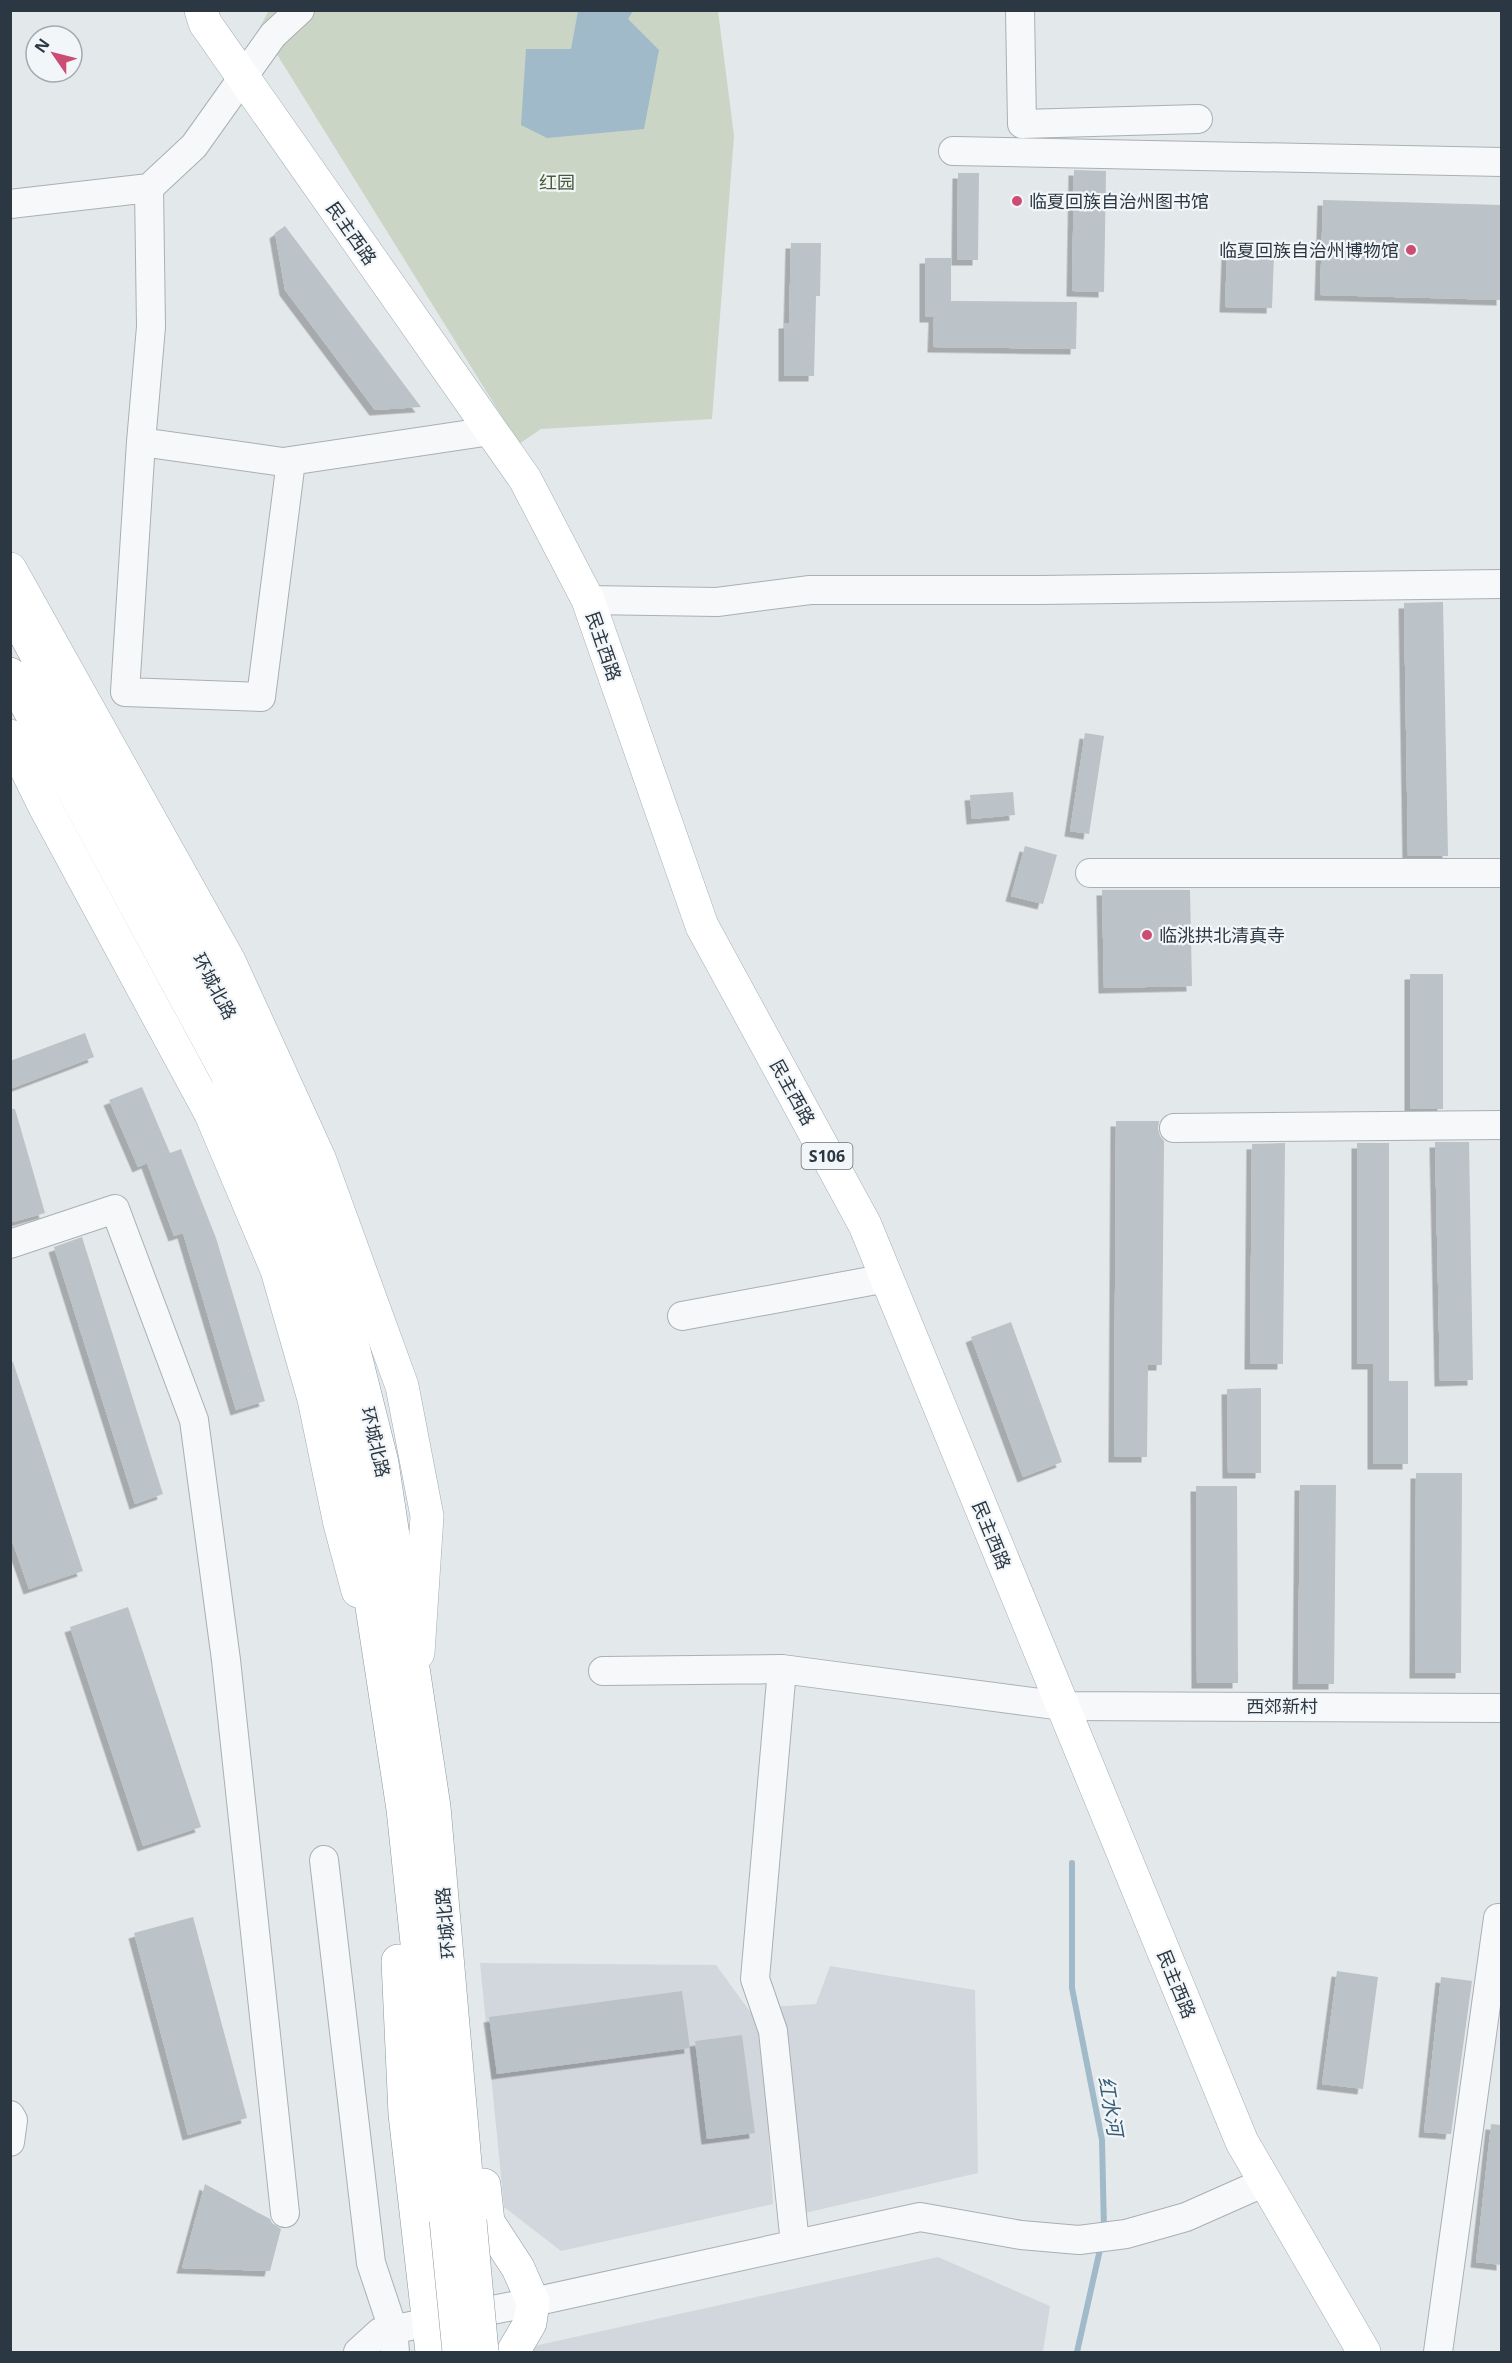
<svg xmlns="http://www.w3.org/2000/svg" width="1512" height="2363" viewBox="0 0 1512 2363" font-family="'Open Sans','Noto Sans SC',sans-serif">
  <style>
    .built { fill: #d2d7dd }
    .green { fill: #cbd5c5 }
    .water { fill: #a0baca }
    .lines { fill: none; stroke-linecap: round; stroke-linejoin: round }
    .stream { stroke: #a0baca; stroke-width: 6 }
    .building { fill: #bbc2c8; filter: url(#shadow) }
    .minor-casing { stroke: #a8b0b5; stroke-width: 30 }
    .major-casing { stroke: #a3aeb7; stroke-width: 34 }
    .highway-casing { stroke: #8b97a1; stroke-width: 34 }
    .minor { stroke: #f6f8f9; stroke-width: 28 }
    .major { stroke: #fff; stroke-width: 33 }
    .highway { stroke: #fff; stroke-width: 33 }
    .highway-bridge-casing { stroke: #8b97a1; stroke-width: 34; stroke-linecap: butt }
    .highway-bridge { stroke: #fff; stroke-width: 33 }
    .poi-dot { fill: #cc4d73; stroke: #f3f6f8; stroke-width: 2 }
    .labels { text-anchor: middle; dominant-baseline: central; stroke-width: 4.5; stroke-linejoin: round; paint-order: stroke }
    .shield { fill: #f3f6f8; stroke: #677179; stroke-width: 1.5 }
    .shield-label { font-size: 16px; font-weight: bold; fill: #2b3843 }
    .park-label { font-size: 18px; fill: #465f39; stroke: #f3f6f8 }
    .poi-label { font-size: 18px; fill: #2b3843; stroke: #f3f6f8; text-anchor: start }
    .street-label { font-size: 18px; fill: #2b3843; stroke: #f3f6f8 }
    .water-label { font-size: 20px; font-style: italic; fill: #365c76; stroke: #f3f6f8 }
  </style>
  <defs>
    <filter id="shadow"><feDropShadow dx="-5.5" dy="5.5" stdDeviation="0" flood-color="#0004"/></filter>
  </defs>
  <rect width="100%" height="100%" fill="#e3e8eb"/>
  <path class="built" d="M480,1963L716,1965L762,2028L773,2204L561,2251L504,2207Z
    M830,1966L975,1990L978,2173L796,2215L771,2007L816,2004Z
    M938,2257L1050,2306L1043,2352H507Z"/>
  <path class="green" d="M269,10L718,11L734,136L712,419L541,429L519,444L260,27Z"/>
  <path class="water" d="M578,11H633L628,19L659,50L644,129L547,138L521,125L526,49H571Z"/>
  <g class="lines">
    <path class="stream" d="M1072,1863V1988L1102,2140L1104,2229
      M1077,2352L1101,2245"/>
  </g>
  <path class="building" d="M1074,170L1106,171L1104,292L1072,291Z
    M958,173H979L978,260H957Z
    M1323,200L1502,205V300L1320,295Z
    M285,226L421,407L375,410L285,290L275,233Z
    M791,243H821L820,296H816L814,376H784V323H789Z
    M1227,254L1274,255L1272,308L1225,307Z
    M925,258H951V301L1077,302L1076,349L933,347L934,317H925Z
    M1443,602L1448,856H1408L1404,603Z
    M1085,733L1104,736L1089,834L1070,831Z
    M1013,792L1015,815L972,819L970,795Z
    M1025,846L1057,855L1043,904L1011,896Z
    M1102,890H1190L1192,986L1104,988Z
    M1410,974H1443V1109H1410Z
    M85,1033L94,1057L10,1089V1061Z
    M142,1087L170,1153L181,1149L216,1238L265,1401L236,1410L183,1233L174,1236L147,1163L138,1167L109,1100Z
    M10,1109H15L45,1213L13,1222L10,1214Z
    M1116,1121H1159L1158,1129L1160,1136L1164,1141L1162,1365H1148L1147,1457H1114Z
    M1435,1142H1469L1473,1380L1440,1381Z
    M1285,1143L1283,1364H1250L1252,1144Z
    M1357,1143H1389V1381H1408V1464H1373V1364H1357Z
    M82,1237L163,1494L135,1504L54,1247Z
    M1011,1322L1062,1462L1023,1477L971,1337Z
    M10,1362H13L83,1571L29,1589L10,1535Z
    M1261,1388V1473H1228L1227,1389Z
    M1416,1473H1462L1461,1673H1415Z
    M1300,1485H1336L1334,1684H1298Z
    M1196,1486H1237L1238,1683H1197Z
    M128,1607L201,1827L143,1846L70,1627Z
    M193,1917L247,2118L188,2135L134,1933Z
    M1337,1971L1378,1977L1363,2089L1322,2084Z
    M1441,1977L1472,1981L1451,2134L1424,2132Z
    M682,1991L690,2048L497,2074L489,2017Z
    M742,2035L755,2133L707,2139L695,2041Z
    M1491,2124L1502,2125V2265L1476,2262Z
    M205,2184L270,2219L272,2223L281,2229L270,2271L182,2268Z"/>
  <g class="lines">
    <g class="minor-casing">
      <path id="minor" d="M1020,10L1022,124L1198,119
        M953,151L1502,162
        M149,188L151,327L141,442L125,692L261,697L291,461
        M10,204L149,188L194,146L273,35L300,10
        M141,442L283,462L491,431
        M588,600L717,602L810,590H1040L1502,584
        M1090,873H1502
        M1174,1128L1502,1125
        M10,1244L115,1209L194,1420L226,1660L285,2213
        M682,1316L887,1278
        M782,1669L755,1979L773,2031L795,2244
        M603,1671L782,1669L1063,1706L1502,1708
        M324,1860L371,2263L393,2329L395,2352
        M10,2115L13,2120L10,2142
        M358,2352L380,2332L533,2302L920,2217L1021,2235L1079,2240L1126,2234L1186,2217L1265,2182
        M1438,2352L1498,1918H1502"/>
    </g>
    <g class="major-casing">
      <path id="major" d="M201,10L205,23L525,479L588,600L702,926L865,1225L1242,2142L1364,2352
        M10,569L229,961L319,1158L402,1386L427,1516L418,1653
        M10,736L45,807L211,1114L277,1270L314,1399L340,1524L358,1591"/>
    </g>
    <g class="highway-casing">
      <path id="highway" d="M10,606L258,1065L335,1275L382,1463L434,1807L470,2221
        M10,674L227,1074L307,1293L351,1470L403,1809L446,2220
        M398,1961L405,2114L432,2352
        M484,2185L488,2222L518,2268L533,2302L530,2323L513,2352"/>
    </g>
    <use href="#minor" class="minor"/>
    <use href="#major" class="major"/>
    <use href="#highway" class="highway"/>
    <g class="highway-bridge-casing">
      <path id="highway-bridge" d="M446,2220L459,2352
        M470,2221L482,2352"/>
    </g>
    <use href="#highway-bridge" class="highway-bridge"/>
  </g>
  <g class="poi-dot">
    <circle cx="1017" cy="201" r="6"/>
    <circle cx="1411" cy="250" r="6"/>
    <circle cx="1147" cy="935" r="6"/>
  </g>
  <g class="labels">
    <rect class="shield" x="801.5" y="1143" width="51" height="26" rx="4.5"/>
    <g class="shield-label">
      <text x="827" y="1156">S106</text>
    </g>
    <g class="park-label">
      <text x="557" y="182">红园</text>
    </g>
    <g class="poi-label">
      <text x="1029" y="201">临夏回族自治州图书馆</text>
      <text x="1399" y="250" text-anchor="end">临夏回族自治州博物馆</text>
      <text x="1159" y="935">临洮拱北清真寺</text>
    </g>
    <g class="street-label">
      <text transform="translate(352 233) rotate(55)">民主西路</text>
      <text transform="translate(604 646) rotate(71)">民主西路</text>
      <text transform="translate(215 986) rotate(62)">环城北路</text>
      <text transform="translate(793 1092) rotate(61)">民主西路</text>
      <text transform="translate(376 1442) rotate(77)">环城北路</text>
      <text transform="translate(992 1535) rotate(68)">民主西路</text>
      <text x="1282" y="1706">西郊新村</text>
      <text transform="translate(445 1923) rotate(-95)">环城北路</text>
      <text transform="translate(1177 1984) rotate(68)">民主西路</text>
    </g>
    <g class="water-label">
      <text transform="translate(1111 2106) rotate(80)">红水河</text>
    </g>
  </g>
  <rect width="1512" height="2363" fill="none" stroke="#2b3843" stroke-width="24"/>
  <g transform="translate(54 54) rotate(305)"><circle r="28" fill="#f3f6f8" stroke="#a3aab0" stroke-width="1.5"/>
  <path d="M0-4.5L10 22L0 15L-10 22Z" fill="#cc4d73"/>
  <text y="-9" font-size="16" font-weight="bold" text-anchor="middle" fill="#2b3843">N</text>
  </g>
</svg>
